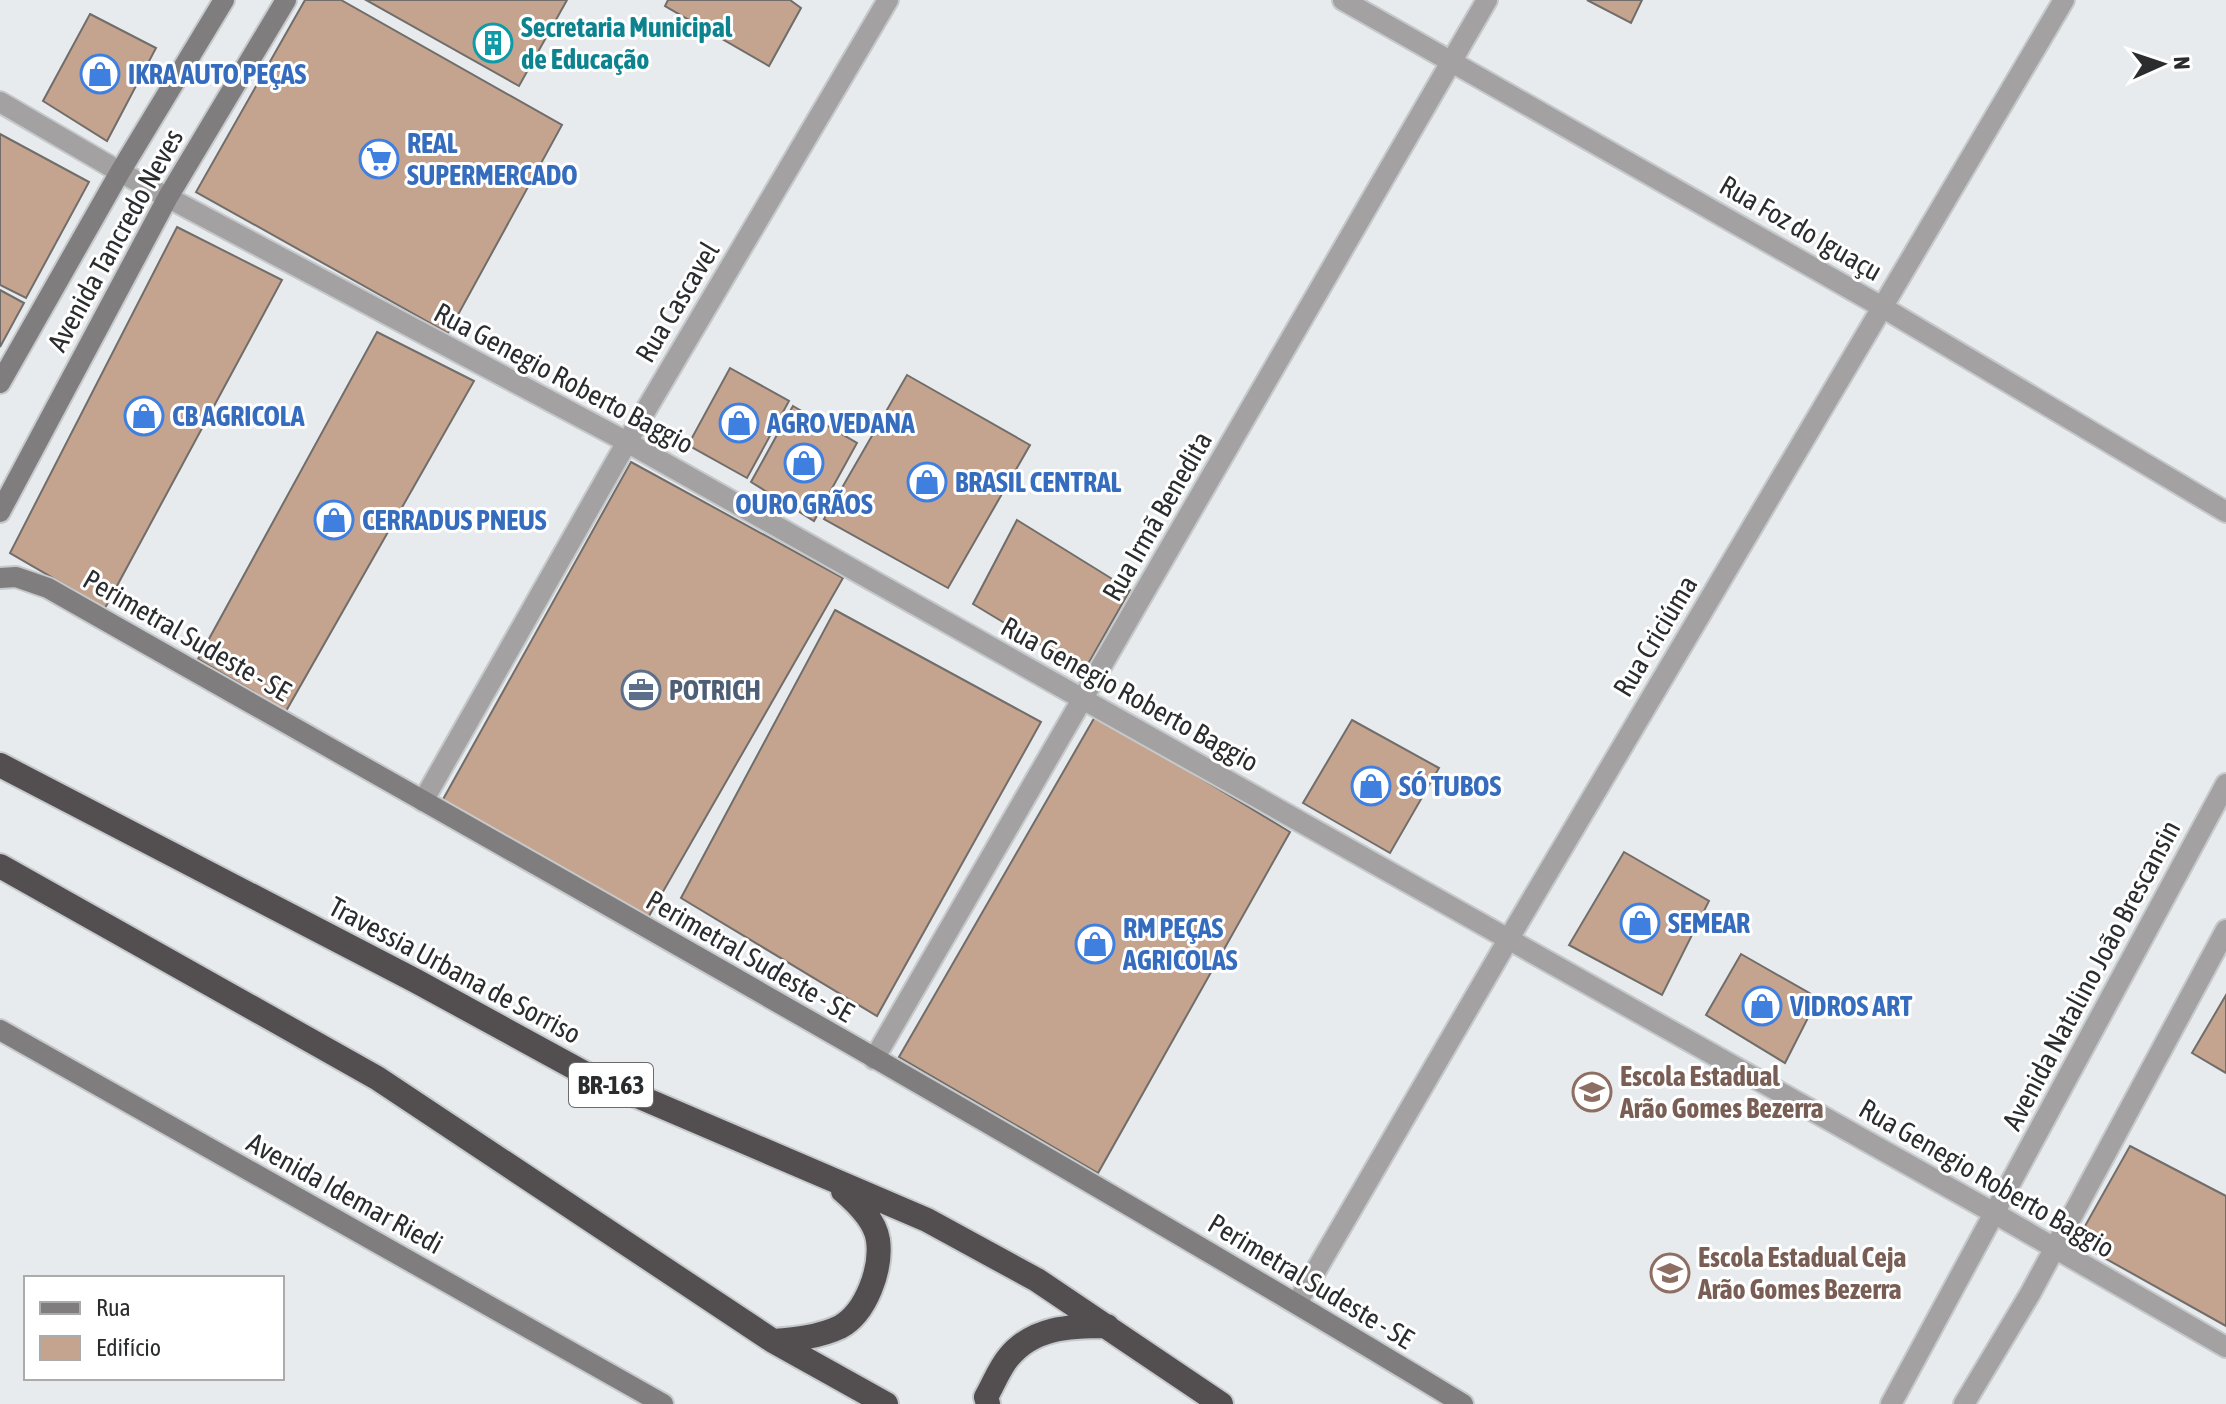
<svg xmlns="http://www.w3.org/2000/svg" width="2226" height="1404" viewBox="0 0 2226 1404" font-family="'Asap Condensed',sans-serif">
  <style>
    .building { fill: #c5a48f; stroke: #706d6a; stroke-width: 2 }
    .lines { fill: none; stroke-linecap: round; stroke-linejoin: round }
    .street-casing { stroke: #c6c9cb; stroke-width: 24 }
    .secondary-casing { stroke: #c6c9cb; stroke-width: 24 }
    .highway-casing { stroke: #c6c9cb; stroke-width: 28 }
    .street { stroke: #a3a1a1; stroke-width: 20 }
    .secondary { stroke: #807d7e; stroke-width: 20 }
    .highway { stroke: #534f50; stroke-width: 24 }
    .labels { text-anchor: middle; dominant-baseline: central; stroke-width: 6; stroke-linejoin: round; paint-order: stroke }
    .shield { fill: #fff; stroke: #6b6b6c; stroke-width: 2 }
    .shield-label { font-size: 26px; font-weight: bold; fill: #2b2c2d }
    .culture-label { font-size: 28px; font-weight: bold; fill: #0d838f; stroke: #fff; text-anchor: start }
    .shop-label { font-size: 28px; font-weight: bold; fill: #366cbe; stroke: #fff; text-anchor: start }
    .street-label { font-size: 28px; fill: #2b2c2d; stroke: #fff }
    .service-label { font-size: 28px; font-weight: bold; fill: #4e5e75; stroke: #fff; text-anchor: start }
    .education-label { font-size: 28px; font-weight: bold; fill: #785e54; stroke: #fff; text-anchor: start }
  </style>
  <rect width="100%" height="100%" fill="#e8ebee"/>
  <path class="building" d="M305,0H341L562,125L448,333L196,192Z
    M366,0H567L519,86Z
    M668,0H790L801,8L769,66L665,6Z
    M1587,0H1642L1631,23Z
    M90,14L156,48L107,141L43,101Z
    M0,134L89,182L26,298L0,285Z
    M177,227L282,280L105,608L10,553Z
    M0,290L24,303L0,347Z
    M377,332L474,381L286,711L198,659Z
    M730,368L789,401L747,478L688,445Z
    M907,375L1030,445L948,588L824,519Z
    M793,406L857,443L814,521L751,482Z
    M631,462L843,578L645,923L441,803Z
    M1017,520L1130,590L1084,671L973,604Z
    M835,610L1041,722L877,1016L681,898Z
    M1096,715L1290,832L1098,1173L899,1057Z
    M1352,720L1439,768L1390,853L1303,803Z
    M1624,852L1709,901L1662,995L1569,945Z
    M1741,954L1818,998L1785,1063L1706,1015Z
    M2226,995V1073L2192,1053Z
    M2130,1146L2226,1196V1326L2076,1242Z"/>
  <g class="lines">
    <g class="street-casing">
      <path id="street" d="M1343,0L1882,307L2226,512
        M0,102L120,172L627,442L1994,1213L2226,1347
        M423,801L627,442L888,0
        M874,1059L1487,0
        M1297,1303L1508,940L2064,0
        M1891,1404L2226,784
        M1964,1404L2030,1294L2226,930"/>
    </g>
    <g class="secondary-casing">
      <path id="secondary" d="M0,383L120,172L224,0
        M0,512L168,197L286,0
        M0,578L16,577L48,588C521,857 997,1122 1463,1404
        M0,1030L663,1404"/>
    </g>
    <g class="highway-casing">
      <path id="highway" d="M0,765L416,981L586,1074L927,1220L1037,1280L1221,1404
        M0,866L377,1078L773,1341L886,1404
        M773,1341C796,1339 819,1337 840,1327C866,1313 882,1269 878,1240C875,1220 857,1203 843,1191
        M988,1404L986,1397C993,1385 999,1369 1008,1358C1033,1327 1070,1326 1107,1326"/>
    </g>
    <use href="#street" class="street"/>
    <use href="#secondary" class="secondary"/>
    <use href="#highway" class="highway"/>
  </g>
  <defs>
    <g id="building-ring" transform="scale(2)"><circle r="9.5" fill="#fff" stroke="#0f9aa8" stroke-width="1.5"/><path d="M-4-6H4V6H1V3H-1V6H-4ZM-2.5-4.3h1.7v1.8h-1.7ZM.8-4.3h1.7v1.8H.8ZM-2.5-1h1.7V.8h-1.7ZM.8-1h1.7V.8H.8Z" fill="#0f9aa8"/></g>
    <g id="shop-ring" transform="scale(2)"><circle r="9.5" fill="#fff" stroke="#3f7fe0" stroke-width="1.5"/><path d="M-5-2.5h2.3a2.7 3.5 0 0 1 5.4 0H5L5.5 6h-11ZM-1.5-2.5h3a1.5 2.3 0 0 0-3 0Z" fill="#3f7fe0"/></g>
    <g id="supermarket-ring" transform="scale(2)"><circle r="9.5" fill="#fff" stroke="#3f7fe0" stroke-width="1.5"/><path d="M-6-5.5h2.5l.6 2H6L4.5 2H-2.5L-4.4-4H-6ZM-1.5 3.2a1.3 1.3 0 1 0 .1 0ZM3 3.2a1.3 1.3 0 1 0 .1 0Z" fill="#3f7fe0"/></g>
    <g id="office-ring" transform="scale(2)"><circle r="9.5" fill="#fff" stroke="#5c6f8a" stroke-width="1.5"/><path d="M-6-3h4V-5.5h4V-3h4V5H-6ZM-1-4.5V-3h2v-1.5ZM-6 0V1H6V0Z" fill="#5c6f8a"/></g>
    <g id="school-ring" transform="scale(2)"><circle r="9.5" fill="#fff" stroke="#8d6e63" stroke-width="1.5"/><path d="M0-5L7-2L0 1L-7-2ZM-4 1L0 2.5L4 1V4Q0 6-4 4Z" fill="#8d6e63"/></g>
  </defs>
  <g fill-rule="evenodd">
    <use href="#building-ring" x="493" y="43"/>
    <use href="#shop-ring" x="100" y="74"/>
    <use href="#supermarket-ring" x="379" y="159"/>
    <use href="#shop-ring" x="144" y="416"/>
    <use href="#shop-ring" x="739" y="423"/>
    <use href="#shop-ring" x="804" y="463"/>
    <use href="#shop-ring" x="927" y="482"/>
    <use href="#shop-ring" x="334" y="520"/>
    <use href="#office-ring" x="641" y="690"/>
    <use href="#shop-ring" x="1371" y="786"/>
    <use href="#shop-ring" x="1640" y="923"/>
    <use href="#shop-ring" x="1095" y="944"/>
    <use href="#shop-ring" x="1762" y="1006"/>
    <use href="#school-ring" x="1592" y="1092"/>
    <use href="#school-ring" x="1670" y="1273"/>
  </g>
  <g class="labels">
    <rect class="shield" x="569" y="1063" width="84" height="44" rx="6"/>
    <g class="shield-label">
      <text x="611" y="1085">BR-163</text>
    </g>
    <g class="culture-label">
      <text x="521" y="27">Secretaria Municipal<tspan x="521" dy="32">de Educação</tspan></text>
    </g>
    <g class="shop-label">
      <text x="128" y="74">IKRA AUTO PEÇAS</text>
      <text x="407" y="143">REAL<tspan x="407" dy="32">SUPERMERCADO</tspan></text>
      <text x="172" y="416">CB AGRICOLA</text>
      <text x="767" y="423">AGRO VEDANA</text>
      <text x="955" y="482">BRASIL CENTRAL</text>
      <text x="804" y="504" text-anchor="middle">OURO GRÃOS</text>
      <text x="362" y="520">CERRADUS PNEUS</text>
      <text x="1399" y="786">SÓ TUBOS</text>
      <text x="1668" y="923">SEMEAR</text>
      <text x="1123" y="928">RM PEÇAS<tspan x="1123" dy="32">AGRICOLAS</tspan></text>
      <text x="1790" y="1006">VIDROS ART</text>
    </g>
    <g class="street-label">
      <text transform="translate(1801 228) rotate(30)">Rua Foz do Iguaçu</text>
      <text transform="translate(115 240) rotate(-61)">Avenida Tancredo Neves</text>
      <text transform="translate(677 302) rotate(-59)">Rua Cascavel</text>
      <text transform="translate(564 378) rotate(28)">Rua Genegio Roberto Baggio</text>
      <text transform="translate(1157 516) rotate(-60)">Rua Irmã Benedita</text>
      <text transform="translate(187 635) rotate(30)">Perimetral Sudeste - SE</text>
      <text transform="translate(1655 636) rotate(-59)">Rua Criciúma</text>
      <text transform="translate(1130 694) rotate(29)">Rua Genegio Roberto Baggio</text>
      <text transform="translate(750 956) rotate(30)">Perimetral Sudeste - SE</text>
      <text transform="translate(455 970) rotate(28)">Travessia Urbana de Sorriso</text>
      <text transform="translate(2091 975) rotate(-62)">Avenida Natalino João Brescansin</text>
      <text transform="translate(1987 1178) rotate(30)">Rua Genegio Roberto Baggio</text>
      <text transform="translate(345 1193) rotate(29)">Avenida Idemar Riedi</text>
      <text transform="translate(1311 1281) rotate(31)">Perimetral Sudeste - SE</text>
    </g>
    <g class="service-label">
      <text x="669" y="690">POTRICH</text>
    </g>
    <g class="education-label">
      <text x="1620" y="1076">Escola Estadual<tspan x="1620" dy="32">Arão Gomes Bezerra</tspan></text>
      <text x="1698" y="1257">Escola Estadual Ceja<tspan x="1698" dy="32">Arão Gomes Bezerra</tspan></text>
    </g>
  </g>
  <rect x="24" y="1276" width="260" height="104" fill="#ffffff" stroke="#aaabab" stroke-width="2"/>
  <rect x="40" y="1302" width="40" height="12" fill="#807d7e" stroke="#aaabab" stroke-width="2"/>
  <text x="96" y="1316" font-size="24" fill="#2b2c2d">Rua</text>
  <rect x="40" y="1336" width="40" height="24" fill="#c5a48f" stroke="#aaabab" stroke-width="2"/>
  <text x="96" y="1356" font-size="24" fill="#2b2c2d">Edifício</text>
  <g transform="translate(2162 64) rotate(87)" stroke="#ffffff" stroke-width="6" paint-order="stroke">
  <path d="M0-6L14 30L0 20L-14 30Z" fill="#2b2c2d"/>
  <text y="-12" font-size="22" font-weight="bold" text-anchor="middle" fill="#2b2c2d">N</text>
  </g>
</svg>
